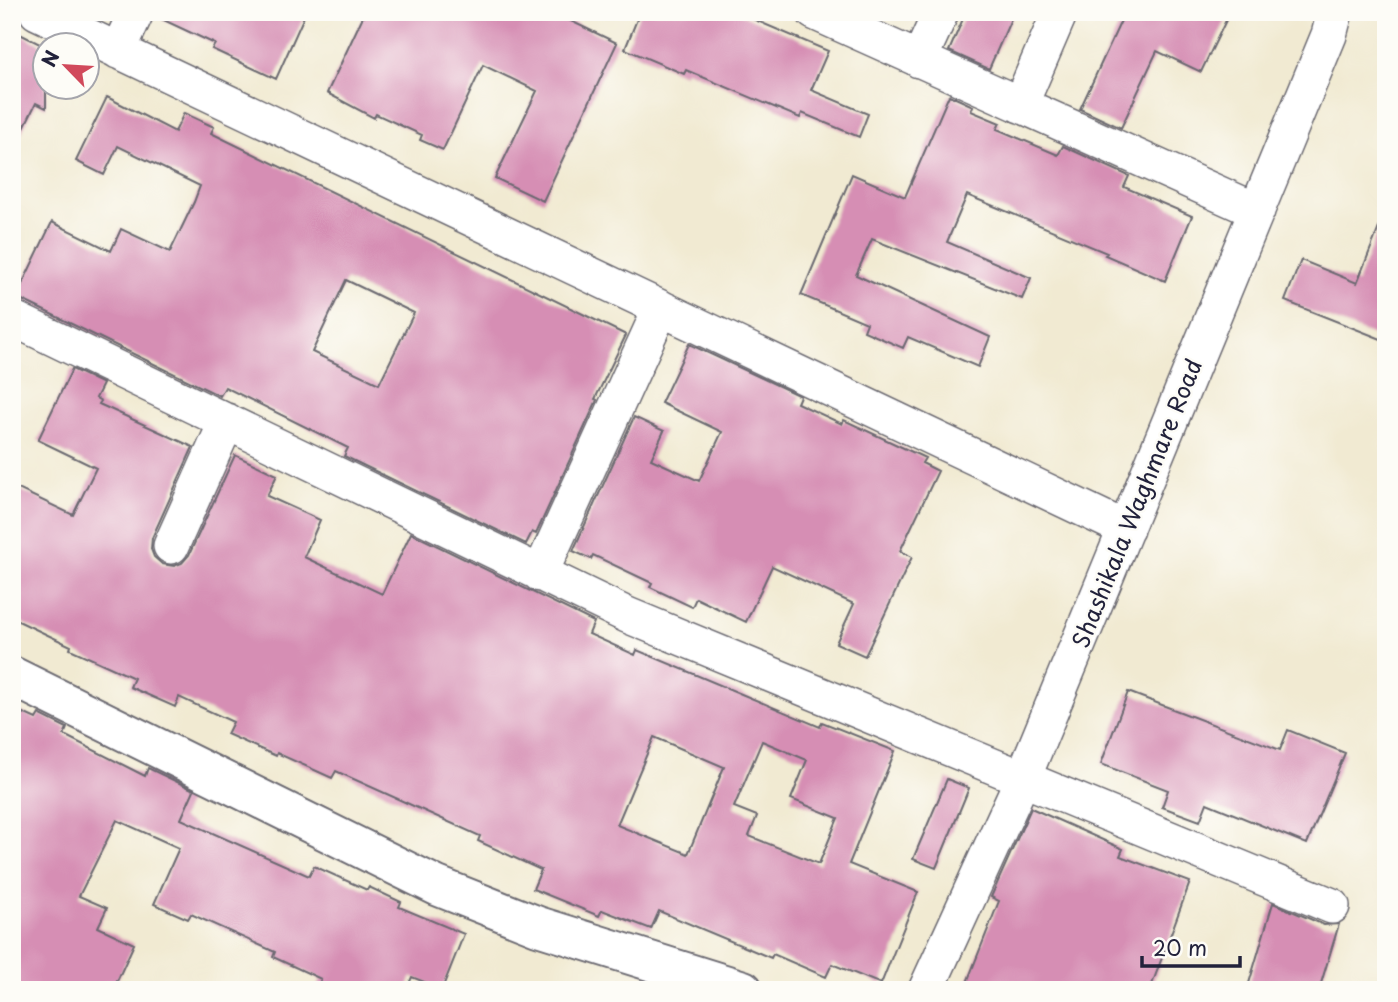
<svg xmlns="http://www.w3.org/2000/svg" width="1398" height="1002" viewBox="0 0 1398 1002" font-family="'Playpen Sans',sans-serif">
  <style>
    .building { fill: #d68eb4; fill-rule: evenodd }
    .lines { fill: none; stroke-linecap: round; stroke-linejoin: round }
    .street-casing { stroke: #6a6870; stroke-width: 38 }
    .secondary-casing { stroke: #6a6870; stroke-width: 42 }
    .street { stroke: #fff; stroke-width: 35 }
    .secondary { stroke: #fff; stroke-width: 38 }
    .labels { text-anchor: middle; dominant-baseline: central; stroke-width: 5; stroke-linejoin: round; paint-order: stroke }
    .street-label { font-size: 23px; fill: #22223b; stroke: #fdfcf7 }
  </style>
  <rect width="100%" height="100%" fill="#fdfcf7"/>
  <filter id="ink" filterUnits="userSpaceOnUse"><feTurbulence type="fractalNoise" baseFrequency=".0143" numOctaves="2"/><feDisplacementMap in="SourceGraphic" scale="14" xChannelSelector="R" yChannelSelector="G"/><feConvolveMatrix kernelMatrix="1 2 1 2 8 2 1 2 1" color-interpolation-filters="sRGB"/></filter>
  <filter id="wash" filterUnits="userSpaceOnUse"><feTurbulence type="fractalNoise" baseFrequency=".00686" numOctaves="4" result="noise"/><feDisplacementMap in="SourceGraphic" scale="28" xChannelSelector="R" yChannelSelector="G"/><feGaussianBlur stdDeviation="1.57" result="paint"/><feColorMatrix in="noise" values="0 0 0 0 0 0 0 0 0 0 0 0 0 0 0 0 0 1.4 0 .05"/><feComposite in="paint" operator="in"/></filter>
  <g filter="url(#wash)">
    <rect width="100%" height="100%" fill="#f1ead2"/>
    <g id="blocks">
      <path class="building" d="M156,12H306L276,79L212,49L215,44L155,16Z
        M365,12H552L617,43L543,201L495,178L537,91L483,65L443,150L420,140L422,135L376,114L374,118L327,93Z
        M640,12H736L828,51L811,90L868,114L859,137L802,113L800,118L686,70L684,74L625,49Z
        M966,12H1014L989,69L949,51Z
        M1125,12H1230L1201,72L1157,51L1121,128L1080,109Z
        M12,30L46,47V108L36,103L12,152Z
        M949,95L973,106L971,111L1000,123L997,129L1058,155L1063,146L1129,176L1124,187L1192,216L1165,281L1105,255L1107,253L967,195L947,242L1031,278L1022,299L872,239L856,275L990,337L978,367L908,337L903,348L864,331L867,323L801,295L852,174L905,197Z
        M107,97L175,132L184,113L214,127L211,133L626,335L595,399L597,400L536,534L532,532L526,544L344,456L348,448L225,387L220,396L16,297L52,222L111,251L121,229L170,252L194,202L200,186L118,146L104,175L76,161ZM346,280L414,313L379,384L312,352Z
        M1384,215L1386,341L1285,301L1301,260L1357,283Z
        M689,344L800,396L797,403L842,424L844,420L925,458L922,463L938,471L900,551L912,557L865,656L836,643L854,604L772,566L746,622L696,598L692,607L650,587L652,583L593,555L591,559L573,551L634,417L664,431L651,459L699,481L722,432L661,403Z
        M72,369L103,384L96,398L101,401L99,404L193,447L152,538L151,549L154,557L162,564L174,566L182,563L189,555L235,455L277,475L267,496L320,520L304,557L382,594L411,533L594,622L589,634L635,655L637,650L820,727L822,722L895,751L849,864L918,892L881,984L832,964L826,977L773,954L771,958L659,911L651,929L602,910L599,916L533,889L541,870L478,841L480,836L336,771L332,778L277,753L276,756L227,734L233,722L179,697L175,707L130,687L134,678L70,649L71,646L12,618V486L73,515L96,468L38,440ZM654,737L724,767L688,854L617,825ZM762,741L807,760L791,799L838,818L819,864L749,836L757,816L734,807Z
        M1128,692L1280,750L1288,730L1345,753L1307,844L1207,803L1200,821L1162,807L1168,790L1101,764Z
        M12,708L36,719L39,714L67,728L64,735L145,776L148,768L194,790L181,819L309,876L314,866L367,890L369,887L401,902L399,907L464,934L442,989L412,977L406,990H316L321,979L273,957L275,952L191,914L188,919L154,904L179,848L117,820L79,896L107,908L98,927L134,944L113,990H12Z
        M947,779L969,788L936,868L913,859Z
        M1031,808L1123,849L1120,856L1190,882L1150,990H964L999,901L991,897Z
        M1273,903L1324,925L1339,924L1319,990H1247Z"/>
    </g>
  </g>
  <g filter="url(#ink)">
    <use href="#blocks" fill-opacity="0" stroke="#6a6870" stroke-width="2"/>
    <g class="lines">
      <g class="street-casing">
        <path id="street" d="M37,12L1126,529
          M814,12L1257,211
          M118,51L136,12
          M919,60L941,12
          M1020,105L1060,12
          M12,318L627,615L1332,906
          M171,546L227,421
          M540,574L661,308
          M926,990L1023,778L1329,35L1335,12"/>
      </g>
      <g class="secondary-casing">
        <path id="secondary" d="M12,676L437,886L538,926L743,990"/>
      </g>
      <use href="#street" class="street"/>
      <use href="#secondary" class="secondary"/>
    </g>
  </g>
  <g class="labels">
    <g class="street-label">
      <text transform="translate(1136 503) rotate(-68)">Shashikala Waghmare Road</text>
    </g>
  </g>
  <rect width="1398" height="1002" fill="none" stroke="#fdfcf7" stroke-width="42"/>
  <g transform="translate(66 66) rotate(295)"><circle r="33" fill="#fdfcf7" stroke="#a5a5ac" stroke-width="2"/>
  <path d="M0-5L12 26L0 18L-12 26Z" fill="#d1495b"/>
  <text y="-10" font-size="19" font-weight="bold" text-anchor="middle" fill="#22223b">N</text>
  </g>
  <path d="M1142 956v10h98v-10" fill="none" stroke="#22223b" stroke-width="3.5"/>
  <text x="1153" y="956" font-size="21" fill="#22223b" stroke="#fdfcf7" stroke-width="5" paint-order="stroke">20 m</text>
</svg>
